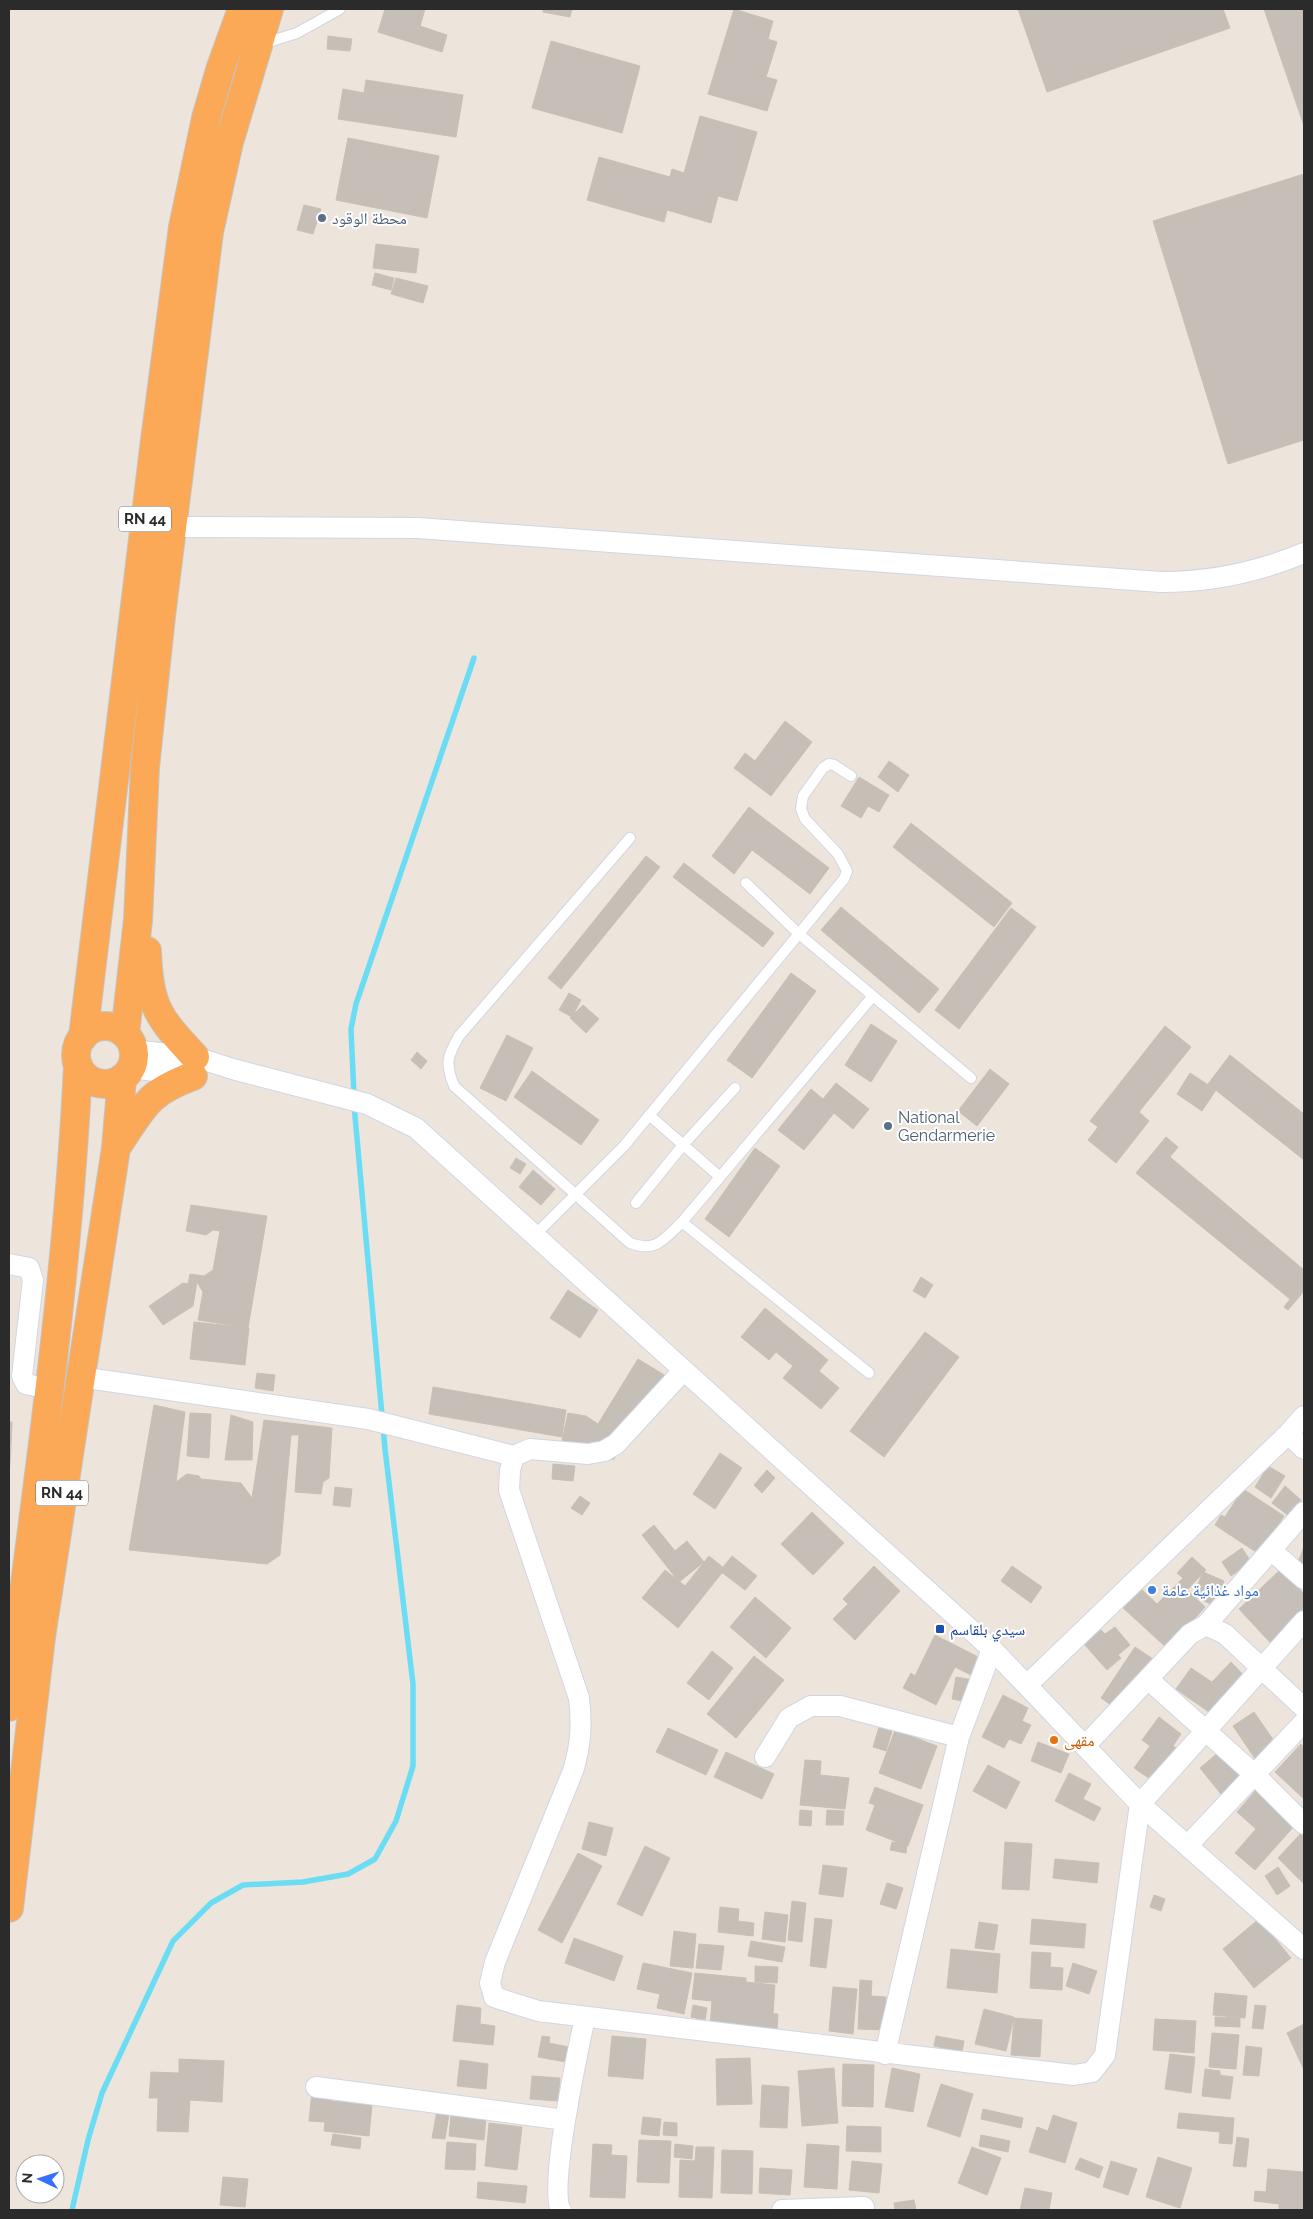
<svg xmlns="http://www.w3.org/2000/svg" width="1313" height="2219" viewBox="0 0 1313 2219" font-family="Raleway,'Noto Naskh Arabic',sans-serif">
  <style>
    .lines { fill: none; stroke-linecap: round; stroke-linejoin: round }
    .stream { stroke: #6adcf4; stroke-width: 5.5 }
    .building { fill: #c6bfb7; stroke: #c9c0b5 }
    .service-casing { stroke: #d1d6e4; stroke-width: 12 }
    .minor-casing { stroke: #d1d6e4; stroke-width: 22 }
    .trunk-casing { stroke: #c4c4c4; stroke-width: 30 }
    .service { stroke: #fff; stroke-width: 10 }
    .minor { stroke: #fff; stroke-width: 20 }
    .trunk { stroke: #fba956; stroke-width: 28 }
    .service-dot { fill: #5c6f8a; stroke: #fff; stroke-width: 2 }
    .shop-dot { fill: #3f7fe0; stroke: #fff; stroke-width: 2 }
    .transit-dot { fill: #1a4fb4; stroke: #fff; stroke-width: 2 }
    .food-dot { fill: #e8710a; stroke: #fff; stroke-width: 2 }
    .labels { text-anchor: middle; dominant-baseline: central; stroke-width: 4; stroke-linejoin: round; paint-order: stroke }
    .shield { fill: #fff; stroke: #6b6b6b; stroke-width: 1 }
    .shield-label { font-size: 15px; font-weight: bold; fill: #2b2b2b }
    .service-label { font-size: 16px; fill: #4e5e75; stroke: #fff; text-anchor: start }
    .shop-label { font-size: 16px; fill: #366cbe; stroke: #fff; text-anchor: start }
    .transit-label { font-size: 16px; fill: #164399; stroke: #fff; text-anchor: start }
    .food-label { font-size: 16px; fill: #c56008; stroke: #fff; text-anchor: start }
  </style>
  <rect width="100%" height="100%" fill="#ede4dc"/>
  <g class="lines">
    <path class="stream" d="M354,1096L351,1029L356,1004L474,658
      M72,2210L88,2140L102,2093L173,1941L211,1903L243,1885L303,1882L348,1874L375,1859L396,1821L413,1766V1684L385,1449L354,1105"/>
  </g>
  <path class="building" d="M385,9H425L420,26L447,35L442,52L378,32Z
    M543,9H572L570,17L543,12Z
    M734,9L773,21L768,39L777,42L766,77L777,80L767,111L708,94Z
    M1018,9H1223L1230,28L1047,92Z
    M1264,9H1304V126Z
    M328,36L352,39L350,51L327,49Z
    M551,41L640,66L622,133L532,108Z
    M366,80L463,95L456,137L338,119L343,89L364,93Z
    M700,116L757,132L737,201L718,196L711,223L667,210L664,222L587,200L599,157L670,177L672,169L684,173Z
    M348,138L439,156L427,218L336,200Z
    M1304,174V440L1228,464L1153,221Z
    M304,205L321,209L313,234L297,230Z
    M376,244L419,249L416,273L373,268Z
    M375,273L394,278L391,290L372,285Z
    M396,278L428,286L423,303L391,294Z
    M785,721L812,742L771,796L734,768L745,753L755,761Z
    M889,761L909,775L898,792L878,777Z
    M859,777L889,795L879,812L868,806L861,818L841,806Z
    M749,807L829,868L810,894L752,850L734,874L712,856Z
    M911,823L1012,903L994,927L893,847Z
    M646,856L660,867L561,989L548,978Z
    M684,863L774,933L763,947L673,877Z
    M841,907L939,989L919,1013L821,930Z
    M1011,908L1036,927L959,1029L935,1010Z
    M791,973L816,991L752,1078L727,1060Z
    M569,993L581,1000L572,1017L559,1010Z
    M583,1005L599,1019L586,1033L570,1018Z
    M871,1024L897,1041L871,1082L845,1065Z
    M1165,1026L1191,1047L1139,1112L1149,1121L1116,1163L1088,1140L1098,1127L1090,1121Z
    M507,1035L533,1048L506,1101L480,1088Z
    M417,1052L427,1061L421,1069L411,1060Z
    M1230,1055L1304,1114V1160L1208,1084Z
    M990,1069L1009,1084L977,1126L958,1111Z
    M532,1071L599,1120L581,1145L514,1097Z
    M1190,1073L1216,1090L1202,1111L1177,1094Z
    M836,1083L869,1109L853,1129L834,1113L804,1150L778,1130L811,1089L823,1099Z
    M1166,1137L1178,1147L1170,1157L1304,1270V1291L1288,1310L1284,1307L1290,1299L1136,1173Z
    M755,1148L780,1166L729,1237L705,1219Z
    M516,1158L526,1164L520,1174L510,1168Z
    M533,1170L555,1189L541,1205L519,1187Z
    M191,1205L267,1216L248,1328L198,1320L203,1292L197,1282L193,1306L163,1325L149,1306L183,1283L188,1284L190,1274L204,1276L213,1270L220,1231L213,1230L206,1235L186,1231Z
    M921,1277L933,1285L925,1298L913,1291Z
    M568,1290L598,1310L580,1338L550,1318Z
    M765,1308L828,1360L819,1371L839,1388L821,1409L783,1378L793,1366L776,1352L769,1360L741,1337Z
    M194,1322L249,1328L245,1365L190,1359Z
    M925,1332L959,1357L884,1457L850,1431Z
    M638,1359L666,1376L613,1460L614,1455L593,1447L562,1441L568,1413L586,1416L598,1424Z
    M257,1373L275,1375L273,1391L255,1388Z
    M433,1387L566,1410L562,1437L429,1414Z
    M154,1405L185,1412L176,1482L187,1474L199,1476L201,1479L241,1483L252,1498L264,1420L332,1428L329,1478L323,1482L321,1494L295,1492L299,1435H291L280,1555L267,1564L129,1550Z
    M190,1413L211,1414L209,1458L187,1456Z
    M231,1415L253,1422L252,1460H225Z
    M9,1422H12L11,1446H9Z
    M9,1447H11L9,1478Z
    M720,1453L742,1468L715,1509L693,1494Z
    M553,1464L575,1466L573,1481L552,1479Z
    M1268,1466L1285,1476L1271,1498L1255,1487Z
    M767,1470L775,1478L762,1493L754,1485Z
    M1285,1486L1301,1500L1289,1516L1272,1503Z
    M335,1487L352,1489L350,1507L333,1505Z
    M1243,1489L1284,1516L1259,1554L1215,1525L1221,1515L1225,1517Z
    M580,1496L590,1503L582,1515L571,1508Z
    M812,1512L844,1543L813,1575L781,1544Z
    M654,1525L675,1551L687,1541L704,1562L679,1582L642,1535Z
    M1304,1547V1564L1298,1562Z
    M1242,1548L1251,1562L1231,1576L1222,1562Z
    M709,1556L725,1569L678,1628L642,1598L665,1570L685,1586Z
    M732,1556L757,1576L745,1590L720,1571Z
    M1192,1557L1206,1570L1187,1590L1205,1607L1168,1649L1122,1607L1140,1588L1157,1604L1183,1578L1177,1573Z
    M874,1566L900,1591L855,1640L833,1619L848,1604L843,1599Z
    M1012,1566L1042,1587L1031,1603L1001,1581Z
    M1281,1569L1304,1594V1619L1277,1650L1239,1609Z
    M1203,1572L1224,1581L1213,1605L1193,1596Z
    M755,1597L791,1628L766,1658L730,1627Z
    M1115,1627L1130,1645L1118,1655L1121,1658L1107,1670L1084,1644L1101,1630L1105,1634Z
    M935,1635L982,1659L973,1676L955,1667L936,1705L903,1688L911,1673L915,1676Z
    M1135,1647L1156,1661L1121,1712L1101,1698Z
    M712,1651L733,1668L709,1700L687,1683Z
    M754,1656L784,1680L736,1738L707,1714Z
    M1231,1662L1252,1684L1232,1703L1212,1682Z
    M1191,1668L1231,1695L1216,1717L1176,1689Z
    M956,1677L973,1680L968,1702L952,1699Z
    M1003,1695L1028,1708L1022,1721L1031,1725L1021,1744L1009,1739L1004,1748L982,1737Z
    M1254,1712L1279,1748L1258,1763L1233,1726Z
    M1159,1717L1181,1734L1173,1746L1182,1752L1159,1785L1134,1768L1150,1746L1142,1740Z
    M879,1727L892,1731L886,1751L873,1747Z
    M668,1728L718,1750L706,1775L656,1752Z
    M895,1730L937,1746L921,1789L879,1773Z
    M1038,1742L1069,1754L1061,1773L1031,1761Z
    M1301,1744L1304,1748V1799L1275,1772Z
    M726,1752L774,1774L762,1799L714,1777Z
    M1219,1752L1245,1783L1225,1799L1200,1768Z
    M805,1760L821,1761L820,1775L849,1778L845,1809L800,1805Z
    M988,1765L1020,1782L1006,1809L973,1791Z
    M1069,1773L1091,1784L1083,1799L1101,1808L1094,1821L1055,1801Z
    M875,1787L923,1805L908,1846L866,1830L875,1805L869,1803Z
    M1256,1790L1296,1824L1255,1870L1235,1853L1256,1829L1237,1812Z
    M800,1810L812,1811L811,1826L799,1825Z
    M827,1810L844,1811L843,1825H826Z
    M589,1822L613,1828L606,1856L582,1849Z
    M1304,1830V1884L1278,1858Z
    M892,1842L907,1844L906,1853L890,1850Z
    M1005,1842L1032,1844L1029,1890L1002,1889Z
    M645,1846L670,1858L642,1916L617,1904Z
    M578,1853L602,1866L562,1943L538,1930Z
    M1055,1859L1099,1863L1097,1883L1053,1878Z
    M823,1865L847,1868L843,1897L819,1894Z
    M1278,1867L1290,1886L1277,1895L1265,1876Z
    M887,1883L903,1888L896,1909L880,1904Z
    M1154,1895L1165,1899L1161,1911L1150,1907Z
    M792,1901L806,1903L802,1942L788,1940Z
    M720,1907L739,1909L738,1921L754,1923L753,1936L718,1932Z
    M765,1912L788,1915L785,1942L762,1939Z
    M815,1918L832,1920L826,1968L810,1966Z
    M1032,1919L1086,1924L1084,1948L1030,1944Z
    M1259,1919L1291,1958L1254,1988L1223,1949Z
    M979,1922L998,1925L994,1950L975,1948Z
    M674,1931L696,1934L693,1968L670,1966Z
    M574,1938L623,1956L614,1981L565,1963Z
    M751,1941L785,1947L782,1962L748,1956Z
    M699,1944L724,1946L721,1970L696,1968Z
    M951,1949L1000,1954L997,1993L947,1988Z
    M1032,1952L1051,1953L1050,1967L1063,1968L1062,1990L1030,1988Z
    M643,1963L692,1973L684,2014L657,2008L660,1994L637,1989Z
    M1073,1963L1097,1971L1089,1994L1066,1986Z
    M755,1966L778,1967L777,1983L755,1982Z
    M695,1973L746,1978V1982L775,1985L773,2014H778L777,2031L710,2025L712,2001L692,1999Z
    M860,1980L872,1981L871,1996L886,1997L884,2030L858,2029Z
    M833,1987L857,1989L853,2034L829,2031Z
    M1215,1993L1247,1996L1245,2018L1213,2015Z
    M457,2005L481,2008L480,2024L495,2026L493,2045L453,2041Z
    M693,2005L707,2008L705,2020L691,2017Z
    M1255,2005L1266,2006L1263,2029L1252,2028Z
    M984,2009L1014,2017L1006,2051L975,2044Z
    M1215,2017L1240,2018V2027L1215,2026Z
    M1014,2018L1042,2020L1040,2057L1011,2055Z
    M1155,2019L1196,2021L1194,2053L1153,2050Z
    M1304,2024V2070L1287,2033Z
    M1212,2033L1239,2035L1236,2069L1209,2067Z
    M542,2036L550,2037L549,2043L569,2047L566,2062L538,2057Z
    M612,2036L646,2039L643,2079L608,2076Z
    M936,2036L964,2041L962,2052L934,2046Z
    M1246,2046L1262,2048L1259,2076L1243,2075Z
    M1170,2054L1195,2057L1191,2093L1165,2089Z
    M750,2058L752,2104L717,2105L716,2059Z
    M179,2059L224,2061L222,2102L190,2100L188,2132L157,2131L158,2098H149L151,2072L179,2073Z
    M460,2060L488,2064L486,2089L457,2086Z
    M843,2064L874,2065L873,2107L842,2106Z
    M834,2068L838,2123L802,2126L798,2071Z
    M892,2068L920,2074L913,2112L885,2107Z
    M1205,2069L1220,2071V2075L1233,2077L1230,2099L1202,2096Z
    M532,2076L560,2078L558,2101L530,2099Z
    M941,2084L973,2094L960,2137L927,2126Z
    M762,2085L789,2087L787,2128L760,2127Z
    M312,2091L333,2094L332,2101L372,2105L369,2136L324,2131L325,2122L309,2121Z
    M452,2106L487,2109L484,2140L449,2136Z
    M983,2109L1023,2118L1021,2128L981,2119Z
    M437,2111L449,2114L445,2139L432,2138Z
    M1179,2113L1234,2118L1232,2144L1219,2143L1220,2132L1177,2128Z
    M1053,2115L1077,2123L1065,2163L1029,2152L1037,2127L1048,2131Z
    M643,2117L661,2119L659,2136L641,2134Z
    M664,2122L677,2123V2136L663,2135Z
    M489,2123L522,2127L517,2170L485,2166Z
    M847,2126L881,2127V2152L846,2151Z
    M333,2134L361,2138L360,2149L331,2145Z
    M981,2135L1010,2141L1008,2152L979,2146Z
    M1237,2137L1249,2139L1246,2167L1233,2166Z
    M639,2140L671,2141L669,2183L637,2182Z
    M447,2142L476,2144L475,2170L445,2169Z
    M593,2144L612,2145L611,2155L627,2156L625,2198L590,2197Z
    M675,2144L693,2146L692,2159L674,2157Z
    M807,2144L839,2146L837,2189L804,2187Z
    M696,2147H714L712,2198L679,2197L680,2160L695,2161Z
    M972,2147L1001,2158L987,2195L958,2183Z
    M722,2150L753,2151L752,2194L721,2193Z
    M1158,2157L1192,2168L1180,2208L1146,2197Z
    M1080,2158L1103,2167L1099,2178L1075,2169Z
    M852,2161L882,2164L879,2193L849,2190Z
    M1111,2161L1137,2169L1128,2195L1103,2187Z
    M760,2168L792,2170L790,2195L759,2193Z
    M1268,2169L1304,2172V2210H1279V2204L1254,2201L1255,2191L1266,2192Z
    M223,2177L248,2179L245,2207L220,2205Z
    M478,2182L527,2186L525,2203L477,2198Z
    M1025,2188L1052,2193L1049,2210H1020Z
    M914,2200L916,2210H895L894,2203Z"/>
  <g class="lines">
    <g class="service-casing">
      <path id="service" d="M262,44L297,33L340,9
        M630,838L459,1036C447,1057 445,1063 454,1086L630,1243C656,1253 664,1239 682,1222L869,1373
        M746,883L799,934L971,1078
        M649,1115L720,1177
        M636,1203L683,1145L735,1088
        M682,1222L873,996
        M534,1236L624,1146L844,879L847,871L838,854L805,819L801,809L803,796L823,768L829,764L834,765L851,776"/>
    </g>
    <g class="minor-casing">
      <path id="minor" d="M172,527L418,528L1161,582C1211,582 1258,572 1304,553
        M133,1050L195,1057L236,1070L367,1104L416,1128L992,1649L1140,1804L1304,1949
        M131,1068L194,1076
        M9,1264L29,1268L33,1280L22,1376L26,1384L49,1389
        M683,1371L616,1444L604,1451L588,1454L530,1449L514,1456L510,1470L509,1490L579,1698C582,1724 581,1745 573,1771L495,1962L490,1983L494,1997L538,2011L1074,2075L1092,2072L1105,2055L1140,1804L1304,1621
        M80,1377L368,1419L514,1456
        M1288,1434L1304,1416
        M1271,1550L1304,1579
        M1206,1625L1304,1512
        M1148,1679L1255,1775L1304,1824
        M1027,1685L1288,1434L1304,1449
        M1085,1746L1190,1634L1206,1625L1225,1634L1304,1708
        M765,1757L789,1718L811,1706H840L959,1737
        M1188,1845L1304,1722
        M885,2054L959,1737L992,1649
        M316,2087L565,2120
        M561,2210C547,2194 579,2045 585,2017
        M782,2210L864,2207"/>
    </g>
    <g class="trunk-casing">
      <path id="trunk" d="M147,951C149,1007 158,1017 195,1057
        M76 1055a29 29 0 1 1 58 0a29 29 0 1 1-58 0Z
        M125,1034L138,920L145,767L161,616L209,232L229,142L269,9
        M83,1037L155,440L183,227L206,118L221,67L242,9
        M118,1145C144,1106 147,1093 193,1076
        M9,1707C36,1494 68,1280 78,1065
        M9,1908L41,1637L116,1148L122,1078"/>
    </g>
    <use href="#service" class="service"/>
    <use href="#minor" class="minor"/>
    <use href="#trunk" class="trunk"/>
  </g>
  <g class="service-dot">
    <circle cx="322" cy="218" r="5"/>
    <circle cx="888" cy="1126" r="5"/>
  </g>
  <circle class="shop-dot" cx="1152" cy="1590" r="5"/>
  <rect class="transit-dot" x="935" y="1624" width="10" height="10" rx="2.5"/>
  <circle class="food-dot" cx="1054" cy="1740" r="5"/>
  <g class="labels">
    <g class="shield">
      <rect x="119" y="506.5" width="52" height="25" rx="4"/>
      <rect x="36" y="1480.5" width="52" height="25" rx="4"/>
    </g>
    <g class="shield-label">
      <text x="145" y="519">RN 44</text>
      <text x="62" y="1493">RN 44</text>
    </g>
    <g class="service-label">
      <text x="332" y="218">محطة الوقود</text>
      <text x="898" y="1117">National<tspan x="898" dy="18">Gendarmerie</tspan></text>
    </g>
    <g class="shop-label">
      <text x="1162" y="1590">مواد غذائية عامة</text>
    </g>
    <g class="transit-label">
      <text x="950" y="1629">سيدي بلقاسم</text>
    </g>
    <g class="food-label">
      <text x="1064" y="1740">مقهى</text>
    </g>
  </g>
  <rect width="1313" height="2219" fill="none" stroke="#2b2b2b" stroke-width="20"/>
  <g transform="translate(40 2179) rotate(274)"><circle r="24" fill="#ffffff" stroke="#aaaaaa"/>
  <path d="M0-4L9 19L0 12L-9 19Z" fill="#376fff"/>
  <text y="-8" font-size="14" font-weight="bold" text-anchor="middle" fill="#2b2b2b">N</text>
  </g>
</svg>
